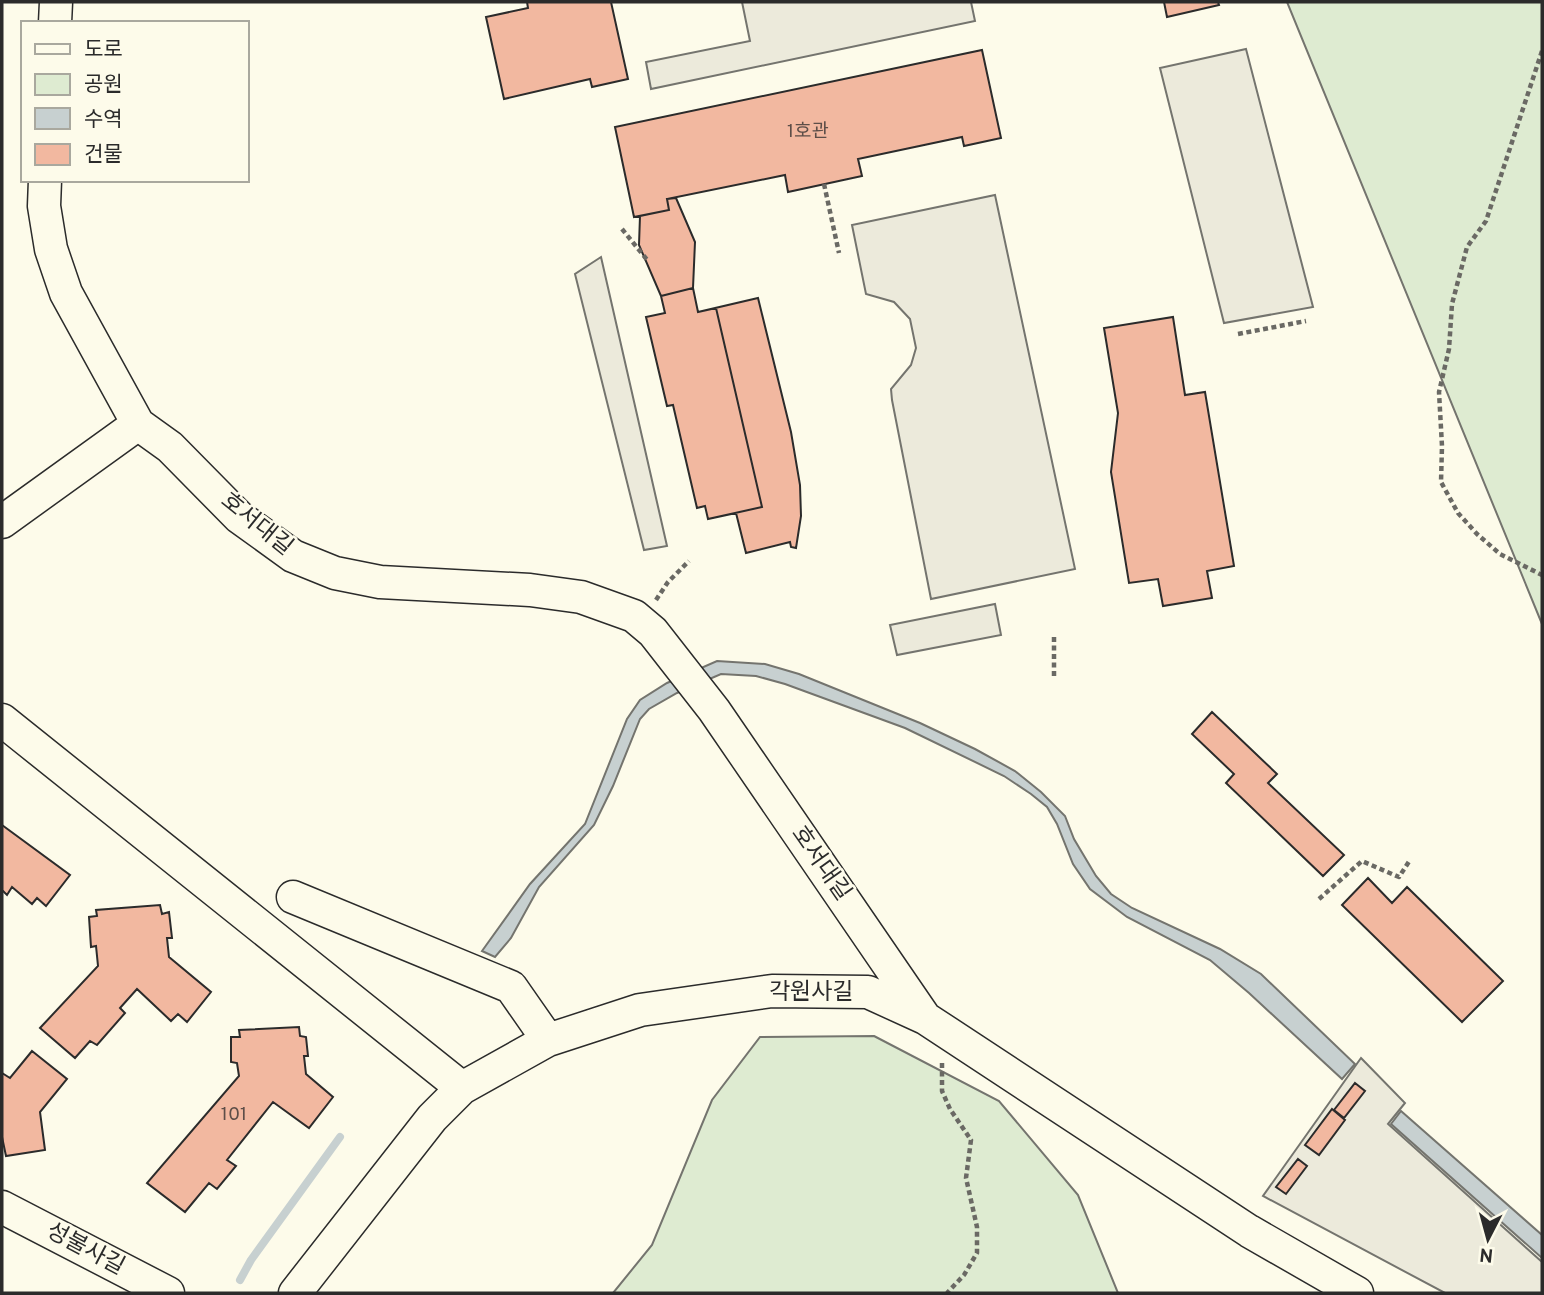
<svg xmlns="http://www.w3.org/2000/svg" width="1544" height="1295" viewBox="0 0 1544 1295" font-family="Overpass,'Noto Sans KR',sans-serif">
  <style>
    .green { fill: #deebd1; stroke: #74746e; stroke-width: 2 }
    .parking { fill: #eceadb; stroke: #74746e; stroke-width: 2 }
    .water { fill: #c7d0d0; stroke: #74746e; stroke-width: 2 }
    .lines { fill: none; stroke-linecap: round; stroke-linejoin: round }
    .stream { stroke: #c7d0d0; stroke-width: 8 }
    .building { fill: #f2b8a0; stroke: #2b2b2b; stroke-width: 2 }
    .minor-casing { stroke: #2b2b2b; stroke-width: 35 }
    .path { stroke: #6a6964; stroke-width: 4.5; stroke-dasharray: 5 3.5; stroke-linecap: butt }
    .minor { stroke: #fdfbea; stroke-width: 32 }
    .labels { text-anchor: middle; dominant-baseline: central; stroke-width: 5; stroke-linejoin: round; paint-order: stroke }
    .number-label { font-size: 19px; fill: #5d4e48 }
    .street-label { font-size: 23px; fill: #2b2b2b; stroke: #fdfbea }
  </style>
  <rect width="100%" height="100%" fill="#fdfbea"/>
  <path class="green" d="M1287,2H1542V624Z
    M874,1036L999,1101L1078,1195L1118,1293H613L652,1245L712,1100L760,1037Z"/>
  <path class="parking" d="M742,2H971L975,21L651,89L646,62L750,41Z
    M1246,49L1313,307L1224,323L1160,68Z
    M995,195L1075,569L931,599L892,400L891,389L911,365L916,348L910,319L894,302L866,294L852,225Z
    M601,257L667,546L644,550L575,274Z
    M995,604L1001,635L897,655L890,625Z
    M1361,1058L1405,1103L1388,1124L1542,1262V1293H1445L1263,1196Z"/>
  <path class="water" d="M717,661L765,664L799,674L920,723L975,749L1015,771L1041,792L1065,816L1074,839L1096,876L1111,894L1132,908L1220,949L1261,974L1355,1064L1342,1079L1249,993L1210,960L1127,917L1090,889L1073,864L1057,824L1047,807L1031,794L1004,776L905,728L785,684L756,676L721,674L677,693L649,709L640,719L613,786L594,825L539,887L511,938L495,957L482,951L530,884L585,824L627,719L640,700L667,683Z
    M1401,1111L1542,1235V1258L1391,1124Z"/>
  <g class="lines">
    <path class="stream" d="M240,1280L251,1260L340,1137"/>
  </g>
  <path class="building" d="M527,2H611L628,79L592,87L590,79L504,99L486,17L528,8Z
    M1164,2H1218L1219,5L1167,17Z
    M982,50L1001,138L964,146L962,137L858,159L862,176L788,192L785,175L667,199L669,210L634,217L615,127Z
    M676,198L695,242L693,288L661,296L639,245L640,216L669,210L667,199Z
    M693,288L698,312L758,298L791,432L800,485L801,516L796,548L791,547L790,542L746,553L736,513L708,519L705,506L697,508L673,405L667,406L646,317L665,313L661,296Z
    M693,288L698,312L716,308L762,507L708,519L705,506L697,508L673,405L667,406L646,317L665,313L661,296Z
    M1173,317L1185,395L1205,392L1234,566L1207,571L1212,598L1163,606L1158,579L1129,583L1111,472L1118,413L1104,328Z
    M1212,712L1277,774L1268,783L1344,855L1323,876L1226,783L1234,774L1192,734Z
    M2,825L70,875L46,906L37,898L32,904L12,887L7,895L2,890Z
    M1368,878L1392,903L1407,887L1503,981L1462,1022L1342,905Z
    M160,905L162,914L169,912L172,938H167L169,957L211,992L187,1022L178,1014L171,1021L137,989L120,1008L125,1013L97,1045L90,1041L75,1058L40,1028L98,966L96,946L91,947L89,917L97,916L96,910Z
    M299,1027L300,1036L306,1037L308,1056H304L306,1074L333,1097L309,1128L273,1102L227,1160L236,1166L217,1189L209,1183L185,1212L147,1183L239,1076L237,1063L231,1062V1037H240L239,1030Z
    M32,1051L67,1079L40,1112L45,1150L6,1156L2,1137V1073L10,1078Z
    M1355,1083L1365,1091L1344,1118L1334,1110Z
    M1332,1109L1345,1120L1319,1155L1305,1145Z
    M1298,1159L1307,1166L1286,1194L1276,1187Z"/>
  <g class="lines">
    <g class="minor-casing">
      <path id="minor" d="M55,23L56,2
        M45,180L44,206L51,249L66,293L138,424L170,447L239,517L293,556L335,573L380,582L530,590L581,597L634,616L653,632L714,710L925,1018
        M2,522L138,424
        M2,720L462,1088
        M293,897L511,987L548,1040
        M2,1207L168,1293
        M295,1293L432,1118L462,1088L548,1040L640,1010L772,991L868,992L925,1018L1249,1231L1357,1293"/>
    </g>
    <path class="path" d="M1542,51L1486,221L1467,247L1452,304L1449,349L1439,392L1442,446L1441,482L1458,513L1477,534L1500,554L1542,575
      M824,184L839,253
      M622,229L648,261
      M1238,334L1306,321
      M656,600L668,582L689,561
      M1054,637V678
      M1319,899L1362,861L1399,877L1410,860
      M942,1063V1091L950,1109L971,1140L966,1178L977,1227V1253L964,1275L947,1293"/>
    <use href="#minor" class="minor"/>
  </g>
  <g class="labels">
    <g class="number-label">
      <text x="808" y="132">1호관</text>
      <text x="234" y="1115">101</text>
    </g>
    <g class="street-label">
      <text transform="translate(256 525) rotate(39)">호서대길</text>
      <text transform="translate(820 864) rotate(55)">호서대길</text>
      <text x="811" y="993">각원사길</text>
      <text transform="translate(85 1250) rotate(28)">성불사길</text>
    </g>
  </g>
  <rect width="1544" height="1295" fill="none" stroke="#2b2b2b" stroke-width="7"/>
  <rect x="21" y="21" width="228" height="161" fill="#fdfbea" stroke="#a9a89e" stroke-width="2"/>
  <rect x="35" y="44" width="35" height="10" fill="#fdfbea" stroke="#a9a89e" stroke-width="2"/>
  <text x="84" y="56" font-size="21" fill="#2b2b2b">도로</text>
  <rect x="35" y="74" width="35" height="21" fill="#deebd1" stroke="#a9a89e" stroke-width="2"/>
  <text x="84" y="91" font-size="21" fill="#2b2b2b">공원</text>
  <rect x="35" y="108" width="35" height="21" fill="#c7d0d0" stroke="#a9a89e" stroke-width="2"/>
  <text x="84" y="126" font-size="21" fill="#2b2b2b">수역</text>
  <rect x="35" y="144" width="35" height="21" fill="#f2b8a0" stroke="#a9a89e" stroke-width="2"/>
  <text x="84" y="161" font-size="21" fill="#2b2b2b">건물</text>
  <g transform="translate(1488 1239) rotate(186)" stroke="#fdfbea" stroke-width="5" paint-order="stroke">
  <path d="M0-5L12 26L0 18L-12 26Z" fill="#2b2b2b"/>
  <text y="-10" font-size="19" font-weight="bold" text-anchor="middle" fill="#2b2b2b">N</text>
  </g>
</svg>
